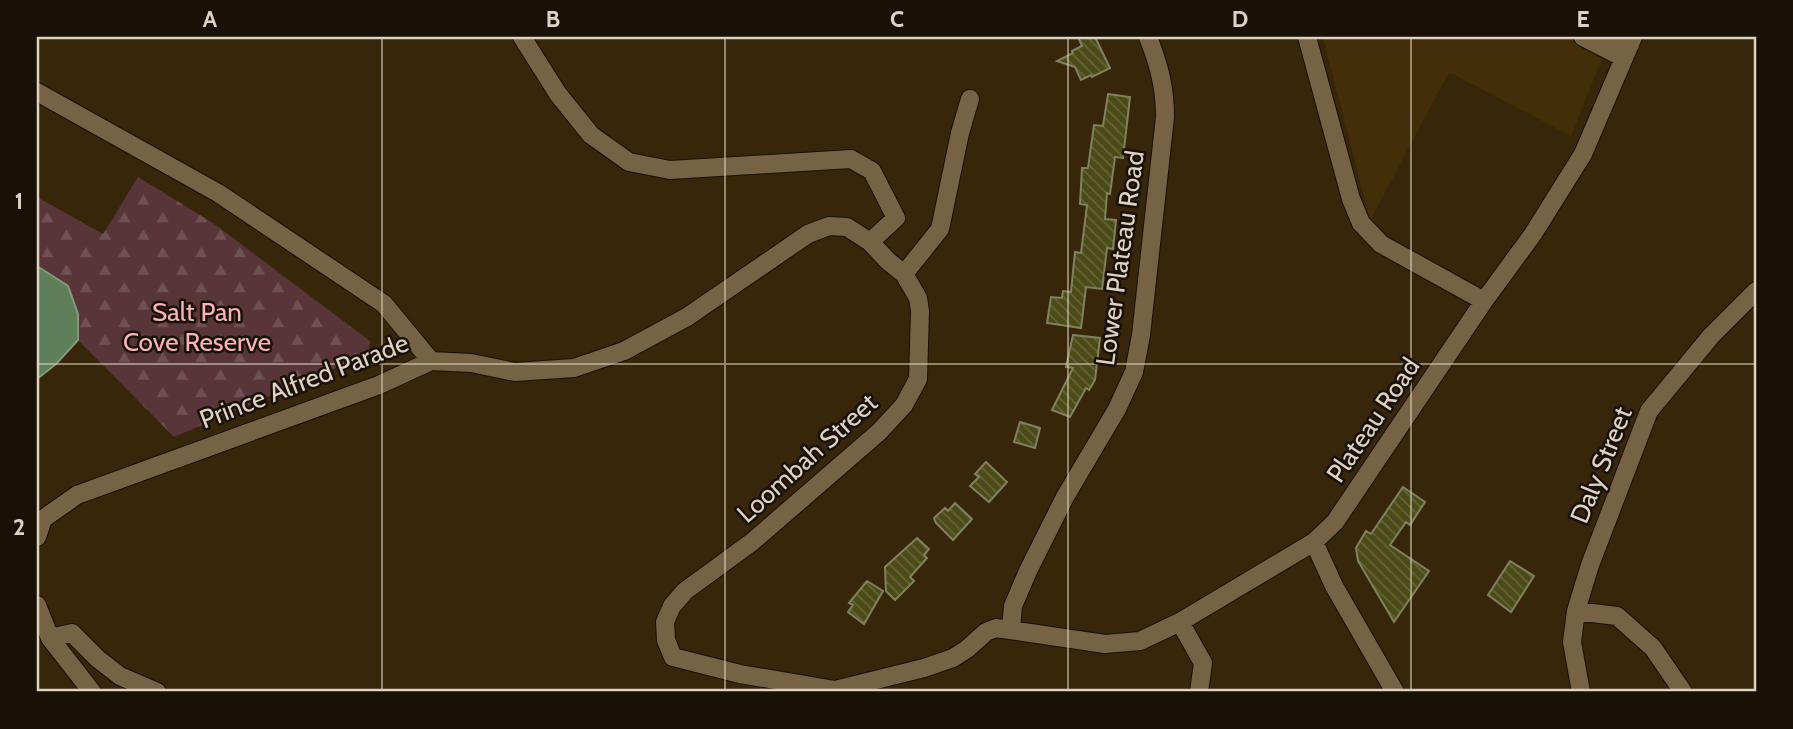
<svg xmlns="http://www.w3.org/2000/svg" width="1793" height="729" viewBox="0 0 1793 729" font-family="Cabin,sans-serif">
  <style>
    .built { fill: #432e08 }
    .forest { fill: url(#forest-firs) }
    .water { fill: #5d8059; stroke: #849979; stroke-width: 2 }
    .building { fill: url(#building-back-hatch); stroke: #80815f; stroke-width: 2 }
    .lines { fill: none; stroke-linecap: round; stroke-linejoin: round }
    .minor-casing { stroke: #1c1000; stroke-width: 20 }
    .minor { stroke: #766245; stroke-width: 18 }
    .grid { fill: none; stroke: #ded3c3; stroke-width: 2; stroke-opacity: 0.55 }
    .labels { text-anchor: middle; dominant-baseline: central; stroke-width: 5; stroke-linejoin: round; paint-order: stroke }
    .street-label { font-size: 26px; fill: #ded3c3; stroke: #191106 }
    .park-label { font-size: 26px; fill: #f9b4ba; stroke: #191106 }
    .neatline { fill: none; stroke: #ded3c3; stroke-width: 2.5 }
    .grid-label { font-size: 23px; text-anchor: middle; font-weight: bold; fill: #ded3c3 }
  </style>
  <defs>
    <pattern id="forest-firs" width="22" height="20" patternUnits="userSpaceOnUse" patternTransform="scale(1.75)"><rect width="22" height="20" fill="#573538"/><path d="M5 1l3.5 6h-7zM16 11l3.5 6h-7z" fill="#6f5153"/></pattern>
    <pattern id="building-back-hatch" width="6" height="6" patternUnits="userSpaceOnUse" patternTransform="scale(1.75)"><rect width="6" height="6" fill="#4b4b18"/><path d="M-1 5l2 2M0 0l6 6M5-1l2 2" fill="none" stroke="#646438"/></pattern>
  </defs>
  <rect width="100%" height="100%" fill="#372609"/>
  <path class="built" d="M1323,37H1601L1609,41L1571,136L1449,72L1370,221Z"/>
  <path class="forest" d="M138,177L213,223L370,341L368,354L174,437L78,340V314L68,286L37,266V197L103,234Z"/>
  <path class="water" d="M37,266L68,286L78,314V340L56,364L37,379Z"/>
  <path class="building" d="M1078,37H1095L1110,68L1092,77L1091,75L1081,80L1075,67L1057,61L1073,53L1072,51L1082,46Z
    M1108,94L1130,97L1123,158L1115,157L1110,194L1107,193L1105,219L1116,220L1113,249L1107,248L1102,289L1086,287L1081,328L1047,323L1051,297L1062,298L1063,291L1071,292L1075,252L1081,253L1087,205L1080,204L1082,168H1088L1094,125L1103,126Z
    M1073,335L1100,338L1095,380L1089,390L1086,388L1070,417L1052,410L1073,368L1066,367Z
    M1020,422L1040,428L1035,448L1014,442Z
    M986,462L1007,482L989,502L970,486L979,477L975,474Z
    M1403,487L1425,502L1410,525L1406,522L1390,545L1429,571L1394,622L1358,561L1356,548L1366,531L1371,534Z
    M955,503L972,519L953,540L936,523L934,518L945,508L948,511Z
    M917,538L929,549L924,555L927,558L910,577L914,581L895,600L886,591L885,567Z
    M1510,561L1534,576L1511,612L1488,595Z
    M867,581L883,591L864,624L848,612L853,605L849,603Z"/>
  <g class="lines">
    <g class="minor-casing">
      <path id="minor" d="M522,37L558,94L591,135L629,162L670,170L851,159L872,171L896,218L870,242
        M1307,37L1351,199L1361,223L1381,244L1484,301
        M1583,37L1624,58
        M1613,37L1630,45
        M37,92L218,193L384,304L431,361
        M904,274L940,229L960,133L970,99
        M37,537L43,519L77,495L379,385L431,361L471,363L515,372L574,368L624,351L687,317L808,234L829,226L847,227L870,242L888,261L904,274L918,298L920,311L918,379L904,405L879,432L752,542L685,591L672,606L665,622L666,640L673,657L740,674L835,690L924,668L953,658L967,649L986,632L996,628L1105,644L1140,641L1180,622L1314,542L1335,522L1484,301L1533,234L1583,154L1633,37
        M1314,542L1334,586L1395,692
        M37,605L50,638L92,692
        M1576,611L1617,616L1653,648L1683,692
        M1180,622L1203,663L1199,692
        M1011,629L1013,606L1028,571L1065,497L1117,409L1134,372L1141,335L1165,117C1165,87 1159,65 1148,37
        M50,638L72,633L98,659L120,676L157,692
        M1581,692L1572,642L1576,611L1590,565L1649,411L1711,336L1756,291"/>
    </g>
    <use href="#minor" class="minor"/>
  </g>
  <path class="grid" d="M382,37V692M725,37V692M1068,37V692M1411,37V692M37,364H1756"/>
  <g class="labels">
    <g class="street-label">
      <text transform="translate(1120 258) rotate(-82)">Lower Plateau Road</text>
      <text transform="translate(304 381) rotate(-21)">Prince Alfred Parade</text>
      <text transform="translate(1373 420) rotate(-56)">Plateau Road</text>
      <text transform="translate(807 458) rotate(-42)">Loombah Street</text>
      <text transform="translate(1601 465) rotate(-68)">Daly Street</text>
    </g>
    <g class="park-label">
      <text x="197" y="312">Salt Pan<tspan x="197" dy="30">Cove Reserve</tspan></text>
    </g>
  </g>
  <rect width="1793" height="729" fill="none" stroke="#191106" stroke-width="77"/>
  <rect x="38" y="38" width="1717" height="652" class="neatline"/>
  <g class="grid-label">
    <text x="210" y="27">A</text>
    <text x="553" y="27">B</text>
    <text x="897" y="27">C</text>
    <text x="1240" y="27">D</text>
    <text x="1583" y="27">E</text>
    <text x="19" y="209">1</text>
    <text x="19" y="535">2</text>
  </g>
</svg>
